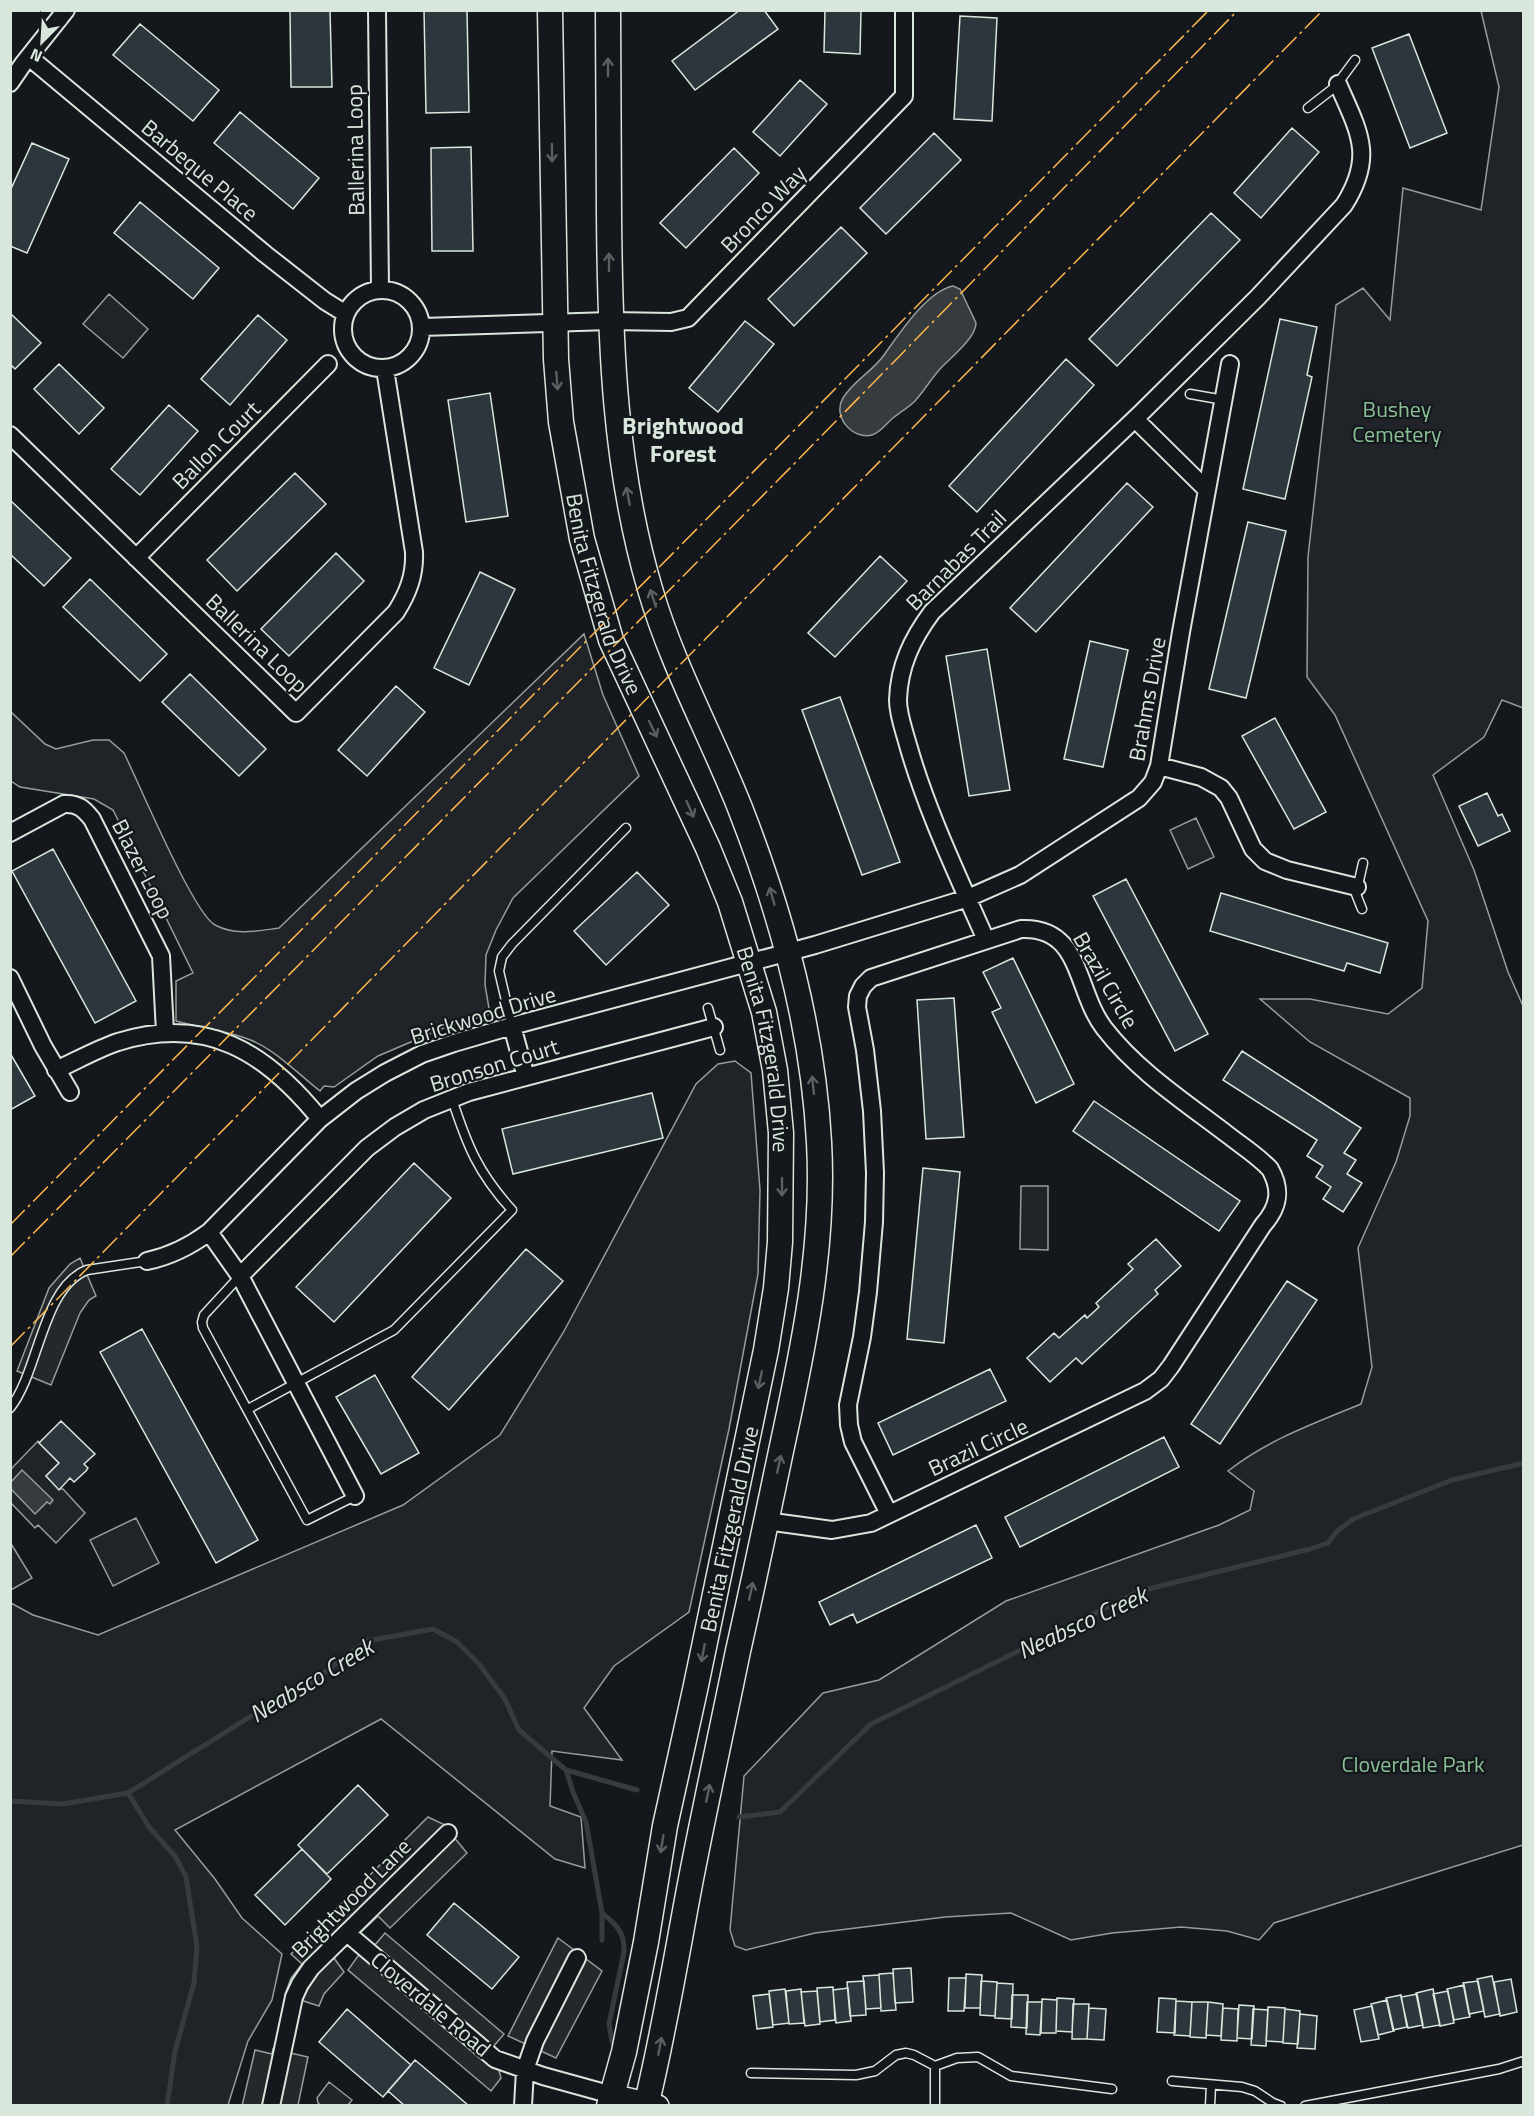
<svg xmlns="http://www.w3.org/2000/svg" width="1534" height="2116" viewBox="0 0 1534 2116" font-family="'Titillium Web',sans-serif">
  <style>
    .green { fill: #202428; stroke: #939e99; stroke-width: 1.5 }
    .parking { fill: #24282b; stroke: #939e99; stroke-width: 1.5 }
    .water { fill: #363b3e; stroke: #939e99; stroke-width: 1.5 }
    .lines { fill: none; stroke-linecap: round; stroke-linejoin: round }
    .stream { stroke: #363b3e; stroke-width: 5 }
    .building { fill: #2c363c; stroke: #d8e6dc; stroke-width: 1.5 }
    .service-casing { stroke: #d8e6dc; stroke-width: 11 }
    .minor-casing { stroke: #d8e6dc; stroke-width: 20 }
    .tertiary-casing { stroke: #d8e6dc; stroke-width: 24 }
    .secondary-casing { stroke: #d8e6dc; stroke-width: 27 }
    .service { stroke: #14181c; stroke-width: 8 }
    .minor { stroke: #14181c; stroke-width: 16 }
    .tertiary { stroke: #14181c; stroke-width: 21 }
    .secondary { stroke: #14181c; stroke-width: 24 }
    .power { stroke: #ffb74d; stroke-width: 1.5; stroke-dasharray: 21 4.5 3 4.5; stroke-linecap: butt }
    .oneway { stroke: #59605f }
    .labels { text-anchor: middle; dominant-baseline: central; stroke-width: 4.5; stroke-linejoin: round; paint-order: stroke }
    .street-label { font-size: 22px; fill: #d8e6dc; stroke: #14181c }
    .park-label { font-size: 22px; fill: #8ac095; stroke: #14181c }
    .neighbourhood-label { font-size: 24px; font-weight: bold; fill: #d8e6dc; stroke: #14181c }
    .water-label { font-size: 24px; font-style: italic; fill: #d8e6dc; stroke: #14181c }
  </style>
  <rect width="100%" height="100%" fill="#14181c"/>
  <path class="green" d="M1481,11H1523V708L1502,700L1484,737L1433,775L1474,870L1508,972L1523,1006V1845L1274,1923L1259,1940L1227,1931L1181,1927L1112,1933L1071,1940L1011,1913L945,1917L815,1933L746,1950L735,1946L730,1930L744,1776L823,1693L879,1680L1006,1601L1219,1525L1250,1510L1254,1491L1228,1471C1267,1440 1315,1423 1361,1404L1372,1367L1358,1248L1396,1162L1410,1116V1098L1310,1042L1260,999H1310L1388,1014L1422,988L1428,921L1335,715L1307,677L1308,557L1336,305L1363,288L1390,320L1403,188L1481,210L1499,87Z
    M109,294L148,329L123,358L83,324Z
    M584,634L603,695L639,776L513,898L496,930L486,955L485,985L490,1014L446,1027L378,1056L334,1087L324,1086L320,1091C298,1074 275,1049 248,1039C224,1030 200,1028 176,1021V981L193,973L113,810L94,799L20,787L11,781V712L45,744L56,749L93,740H109L124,753C139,783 193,913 215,925C236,936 257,931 279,928Z
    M1196,818L1214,857L1188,869L1170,830Z
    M735,1061L751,1073L760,1190L758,1274L729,1429L689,1612L614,1666L584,1708L622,1760L552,1751L550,1806L581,1817L585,1868L555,1859L381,1719L175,1830L215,1879L242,1918L282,1954L272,2000L248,2041L228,2105H11V1603L33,1615L98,1635L403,1505L500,1435L563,1333L696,1084L718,1064Z
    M1021,1186H1048V1250L1020,1249Z
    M38,1441L59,1463L46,1476L59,1489H63L85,1513L56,1543L38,1525L35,1528L11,1503V1469Z
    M136,1518L159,1563L113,1586L90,1540Z
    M10,1542L32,1578L11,1590H10Z
    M329,2082L352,2100L348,2105H321L318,2103L317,2098Z"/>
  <path class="parking" d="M80,1258L96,1296L89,1300L80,1313L51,1385L17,1371L49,1288L70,1264Z
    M428,1817L443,1824L467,1853L390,1928L378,1916L334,1958L344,1972L324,1994L319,2006L285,1995L291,1978L302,1964L291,1954Z
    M385,1933L504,2034L493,2047L501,2078L491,2091L348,1970L358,1956L374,1946Z
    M558,1938L602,1971L556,2058L508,2036Z
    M273,2049L308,2057L298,2105L242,2106L255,2050L272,2054Z"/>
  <path class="water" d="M953,286L960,289L976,323C976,338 950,358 940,369C931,379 924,391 915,401C908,408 900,412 893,418C887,423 880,433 872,435C852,440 832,416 843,398C853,381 873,371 884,355C899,334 927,291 953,286Z
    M22,1470L53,1500L50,1504L47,1502L35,1514L11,1489V1482Z"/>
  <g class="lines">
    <path class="stream" d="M566,1770L573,1792L586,1822L602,1913V1940
      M128,1793L149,1827L175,1856L186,1877L197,1947L194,1983L175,2051L167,2106
      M10,1801L63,1804L128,1793L256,1713L305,1687L367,1641L433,1629L457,1642L479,1664L505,1699L519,1730L566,1770L637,1790
      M739,1817L780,1812L871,1724L1140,1591L1310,1549L1328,1543L1336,1532L1353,1519L1452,1480L1524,1463
      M602,1913C617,1925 625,1933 624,1952L609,2024L612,2042"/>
  </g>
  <path class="building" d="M290,10H330L332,87H291Z
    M424,10H467L469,112L426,113Z
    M740,10H764L778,29L695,90L672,61Z
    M825,10H861L860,54L824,52Z
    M960,16L997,18L992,121L954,119Z
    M140,24L219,90L193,121L113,55Z
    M1409,34L1447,133L1410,148L1372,48Z
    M800,80L827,104L780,156L753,132Z
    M240,112L319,178L293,209L214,143Z
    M1292,128L1319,152L1261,218L1234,193Z
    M934,133L961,160L886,234L860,208Z
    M32,143L69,159L27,253L10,246V191Z
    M471,147L473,251H432L431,148Z
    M734,148L759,173L686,248L660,223Z
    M140,202L219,268L193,299L114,233Z
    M1211,213L1240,240L1117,366L1089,339Z
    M841,227L867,253L794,326L768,299Z
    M10,313L41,343L15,369L10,364Z
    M258,315L287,340L230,405L201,379Z
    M1280,319L1317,327L1307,375L1312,377L1285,499L1243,489Z
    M745,321L774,344L718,412L689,388Z
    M1066,359L1094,385L977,512L949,486Z
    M59,364L104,408L79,434L34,389Z
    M490,393L508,516L466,522L448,400Z
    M169,405L198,431L140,495L111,469Z
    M295,473L326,504L237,591L207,560Z
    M1127,483L1153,507L1036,632L1010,608Z
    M10,500L71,558L44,586L10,554Z
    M1248,522L1286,531L1246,698L1209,689Z
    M336,553L364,581L289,656L261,629Z
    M880,556L907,581L835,657L808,633Z
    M480,572L515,589L469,685L434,668Z
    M90,579L167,654L140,681L63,607Z
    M1090,641L1128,650L1103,767L1064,759Z
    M987,649L1010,790L969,796L946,656Z
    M190,674L266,749L239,776L162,702Z
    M396,686L425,712L367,776L338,750Z
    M840,697L900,862L862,875L802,710Z
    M1275,718L1326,812L1294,829L1242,736Z
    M1487,793L1498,816L1502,814L1510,831L1478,846L1459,806Z
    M53,849L136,1001L95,1023L12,871Z
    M637,872L669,905L606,965L574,931Z
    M1126,879L1208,1034L1175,1051L1093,896Z
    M1221,893L1388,943L1380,973L1347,963L1344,971L1210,931Z
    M1013,958L1074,1084L1036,1103L992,1012L1001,1008L983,972Z
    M954,998L964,1137L926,1139L917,1000Z
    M1242,1051L1361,1128L1344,1153L1356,1160L1347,1174L1362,1183L1343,1212L1323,1199L1331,1187L1316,1177L1323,1166L1307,1156L1317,1140L1223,1080Z
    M10,1053L35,1096L10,1110Z
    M652,1093L663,1138L513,1174L502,1129Z
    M1094,1101L1240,1201L1219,1231L1073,1131Z
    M414,1163L451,1198L334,1322L296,1287Z
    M923,1168L960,1172L944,1343L907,1339Z
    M1156,1239L1181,1266L1155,1290L1158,1294L1082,1364L1076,1358L1050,1382L1027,1358L1054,1333L1059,1338L1085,1315L1087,1318L1099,1307L1096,1303L1133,1269L1128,1264Z
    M526,1249L563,1281L449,1410L412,1377Z
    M1287,1281L1317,1300L1220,1444L1191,1424Z
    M142,1329L258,1540L216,1563L100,1352Z
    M990,1369L1006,1401L893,1455L878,1423Z
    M375,1375L419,1453L381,1474L336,1397Z
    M61,1421L95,1454L84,1464L88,1468L86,1471L74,1482L70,1478L59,1490L46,1476L59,1463L39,1443Z
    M1164,1437L1179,1467L1020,1547L1005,1517Z
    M976,1525L992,1558L857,1623L853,1614L830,1625L819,1602Z
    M358,1785L388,1815L327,1874L298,1845Z
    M302,1849L331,1879L285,1925L255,1895Z
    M454,1903L519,1957L492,1989L427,1935Z
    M911,1968L913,2002L895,2003L893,1969Z
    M893,1973L896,2010L881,2011L879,1974Z
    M966,1974L982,1975L980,2008H965Z
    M879,1975L881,2008L866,2009L863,1976Z
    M1492,1976L1500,2014L1485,2017L1477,1979Z
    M949,1978H966L964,2011H948Z
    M1511,1979L1517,2012L1500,2016L1494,1982Z
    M864,1981L866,2015L850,2016L847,1982Z
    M981,1981L997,1982L995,2016L980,2015Z
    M1478,1981L1484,2011L1469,2014L1463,1983Z
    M997,1983L1013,1984L1012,2019L995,2018Z
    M1464,1985L1470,2017L1454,2020L1447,1989Z
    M833,1987L835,2020L820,2022L817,1988Z
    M848,1988L851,2021L836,2023L833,1990Z
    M785,1989L789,2023L773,2025L769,1991Z
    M801,1989L804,2023L789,2024L786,1991Z
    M1433,1989L1440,2025L1423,2028L1416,1993Z
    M817,1991L820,2024L805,2026L801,1992Z
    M1448,1991L1454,2023L1440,2026L1433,1994Z
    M769,1994L773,2027L757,2029L753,1996Z
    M1417,1994L1423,2025L1408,2028L1401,1997Z
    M1012,1995H1028L1027,2028L1011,2027Z
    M1401,1995L1407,2027L1393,2030L1386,1998Z
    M1057,1998L1074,1999L1072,2032L1056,2031Z
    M1159,1998L1176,1999L1175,2033L1157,2032Z
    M1042,1999L1057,2000L1056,2033H1041Z
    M1387,2000L1394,2031L1378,2035L1371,2004Z
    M1176,2001L1192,2002L1190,2036L1174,2035Z
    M1027,2002H1042L1040,2035L1026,2034Z
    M1192,2002H1208L1206,2038L1190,2037Z
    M1208,2002L1223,2004L1221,2036L1206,2035Z
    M1073,2004H1089L1087,2039H1072Z
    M1239,2005L1254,2006L1252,2039L1237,2038Z
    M1372,2006L1379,2039L1361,2042L1354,2010Z
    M1268,2007L1285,2008L1283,2042L1266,2041Z
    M1089,2008L1106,2009L1104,2040L1087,2039Z
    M1223,2008L1238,2009L1237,2041L1221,2040Z
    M347,2009L411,2065L383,2097L319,2042Z
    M1253,2009L1268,2010L1266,2046L1251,2045Z
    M1285,2009L1300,2011L1298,2044L1283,2043Z
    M1300,2014L1317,2016L1315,2049L1297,2048Z
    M415,2060L447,2087L469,2106H405L388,2091Z"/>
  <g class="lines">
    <g class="service-casing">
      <path id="service" d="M1308,108L1335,87L1355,60
        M1190,394L1224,400
        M1362,909L1356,894L1363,863
        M708,1008L720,1050
        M512,1026L499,971L502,957L512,944L626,828
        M240,1276L204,1315L202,1322L203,1328L307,1520L355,1496
        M10,1408C39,1372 42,1287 87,1270L147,1261
        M248,1409L394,1330L512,1210C478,1173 467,1145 452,1099
        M935,2066V2106
        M751,2073L856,2075L875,2071L896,2055L906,2053L914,2055L935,2066L957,2058L978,2057L1011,2076L1112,2089
        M1172,2081L1242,2087L1255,2091L1273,2103L1281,2106
        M1210,2106L1211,2085
        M1305,2106L1499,2069L1524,2061"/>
    </g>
    <g class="minor-casing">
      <path id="minor" d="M377,10L380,290
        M29,57L265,254L325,301L346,314
        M10,83L23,64L66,10
        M343 329a39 39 0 1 1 78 0a39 39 0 1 1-78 0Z
        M422,327L610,321L671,322L688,318L904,96V10
        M1135,419L1207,490
        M10,435L296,713L396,612C408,593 415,575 414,552L385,369
        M136,558L328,364
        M1159,766L1201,777L1221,788L1229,798L1253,849L1265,861L1287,870L1357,887
        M10,833L64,804C78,803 84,809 92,819L161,956L165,1032
        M986,940C958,876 927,812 908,745C904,730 898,715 898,700C899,666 912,639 932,612L1141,413L1258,297L1344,205C1375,156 1359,132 1338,84
        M10,978L43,1046L70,1092
        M512,1026L526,1077
        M56,1070C76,1061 97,1049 118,1042C206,1015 265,1051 320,1119
        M209,1232L240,1276L355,1496
        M147,1261C171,1256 189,1247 209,1232L320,1119L356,1091L385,1073L422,1054L454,1043L512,1026L815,945L968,898L1020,875L1139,798L1153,782L1159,766L1181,632L1230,364
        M240,1276L367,1148L395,1127L424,1110L469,1092L714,1027
        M766,1521L832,1530L871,1523L1145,1391L1161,1379L1171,1366L1263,1225C1279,1207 1282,1190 1270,1169C1258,1156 1242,1146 1228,1135C1185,1102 1137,1071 1104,1028C1075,990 1082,926 1021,929L871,978L863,986L858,996L857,1007L865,1050L872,1111L875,1173L874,1222L868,1292L862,1337L848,1405L849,1425L853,1442L889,1514
        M347,1933L495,2059L543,2076L612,2095
        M271,2106L294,1997L300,1984L311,1968L448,1833
        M523,2106L525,2070L535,2041L577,1958"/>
    </g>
    <g class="tertiary-casing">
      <path id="tertiary" d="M612,2095L658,2106"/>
    </g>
    <g class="secondary-casing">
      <g id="secondary">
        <path id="s1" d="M550,10L556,359L561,422L582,539L611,640L708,848L730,902L764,1012L775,1070L781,1133L780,1242L776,1288L766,1350L695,1690L665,1826L646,1942L624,2052L609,2106"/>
        <path d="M608,10C608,79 609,147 609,215C610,342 614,467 650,589C672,665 711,735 740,808C781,913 813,1029 819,1142C825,1247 803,1350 781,1451C767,1518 753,1585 738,1651C722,1729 705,1806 690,1884C676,1958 664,2032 646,2106"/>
      </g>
    </g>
    <use href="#service" class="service"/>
    <use href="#minor" class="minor"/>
    <use href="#tertiary" class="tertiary"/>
    <use href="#secondary" class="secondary"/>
    <path class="power" d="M10,1225L1209,10
      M10,1257L791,467L1238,10
      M10,1347L1323,10"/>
  </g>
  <defs><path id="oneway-shaft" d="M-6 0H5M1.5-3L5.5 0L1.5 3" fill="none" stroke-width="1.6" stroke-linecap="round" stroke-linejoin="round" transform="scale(1.5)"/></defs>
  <g class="oneway">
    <use href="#oneway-shaft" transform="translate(608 67) rotate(-90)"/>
    <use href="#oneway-shaft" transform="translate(552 153) rotate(89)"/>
    <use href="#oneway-shaft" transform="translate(609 262) rotate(-90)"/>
    <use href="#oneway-shaft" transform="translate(557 381) rotate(85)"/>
    <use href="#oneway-shaft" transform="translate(628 496) rotate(-101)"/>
    <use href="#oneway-shaft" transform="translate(653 598) rotate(-108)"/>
    <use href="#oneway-shaft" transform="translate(653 729) rotate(64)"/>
    <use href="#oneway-shaft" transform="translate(690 809) rotate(66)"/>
    <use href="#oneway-shaft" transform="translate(772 896) rotate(-106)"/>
    <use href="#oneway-shaft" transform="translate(813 1085) rotate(-96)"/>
    <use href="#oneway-shaft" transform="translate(782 1187) rotate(90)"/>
    <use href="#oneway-shaft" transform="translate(760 1380) rotate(102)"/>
    <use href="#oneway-shaft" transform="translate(779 1464) rotate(-78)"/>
    <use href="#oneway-shaft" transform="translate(751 1591) rotate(-78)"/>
    <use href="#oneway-shaft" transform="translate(703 1653) rotate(101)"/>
    <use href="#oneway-shaft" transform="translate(708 1793) rotate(-78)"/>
    <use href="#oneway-shaft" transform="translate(662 1844) rotate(99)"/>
    <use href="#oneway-shaft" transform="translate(660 2046) rotate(-79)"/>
  </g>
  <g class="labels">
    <g class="street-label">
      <text transform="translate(355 150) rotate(-91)">Ballerina Loop</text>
      <text transform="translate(200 170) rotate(40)">Barbeque Place</text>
      <text transform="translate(763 209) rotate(-46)">Bronco Way</text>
      <text transform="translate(216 445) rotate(-45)">Ballon Court</text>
      <text transform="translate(956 560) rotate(-45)">Barnabas Trail</text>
      <text stroke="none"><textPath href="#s1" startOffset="590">Benita Fitzgerald Drive</textPath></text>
      <text transform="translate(257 643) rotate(44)">Ballerina Loop</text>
      <text transform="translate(1147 699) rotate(-80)">Brahms Drive</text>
      <text transform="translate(143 869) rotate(63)">Blazer Loop</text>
      <text transform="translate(1106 980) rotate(60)">Brazil Circle</text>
      <text transform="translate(483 1015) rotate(-17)">Brickwood Drive</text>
      <text stroke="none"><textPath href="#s1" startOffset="1076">Benita Fitzgerald Drive</textPath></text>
      <text transform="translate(494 1065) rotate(-17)">Bronson Court</text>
      <text transform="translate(978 1447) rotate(-25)">Brazil Circle</text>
      <text transform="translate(729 1529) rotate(-78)">Benita Fitzgerald Drive</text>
      <text transform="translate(351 1898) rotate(-45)">Brightwood Lane</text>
      <text transform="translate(431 2004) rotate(40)">Cloverdale Road</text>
    </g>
    <g class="park-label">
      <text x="1397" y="409">Bushey<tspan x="1397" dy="25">Cemetery</tspan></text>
      <text x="1413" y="1764">Cloverdale Park</text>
    </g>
    <g class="neighbourhood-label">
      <text x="683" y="425">Brightwood<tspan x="683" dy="28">Forest</tspan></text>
    </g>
    <g class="water-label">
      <text transform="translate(1082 1622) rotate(-25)">Neabsco Creek</text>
      <text transform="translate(311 1680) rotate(-31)">Neabsco Creek</text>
    </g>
  </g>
  <rect width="1534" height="2116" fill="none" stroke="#d8e6dc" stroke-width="24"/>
  <g transform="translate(42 42) rotate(204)" stroke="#14181c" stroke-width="4.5" paint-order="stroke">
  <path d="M0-4.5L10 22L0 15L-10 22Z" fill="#d8e6dc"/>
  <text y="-9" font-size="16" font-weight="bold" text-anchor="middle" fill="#d8e6dc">N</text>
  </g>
</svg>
